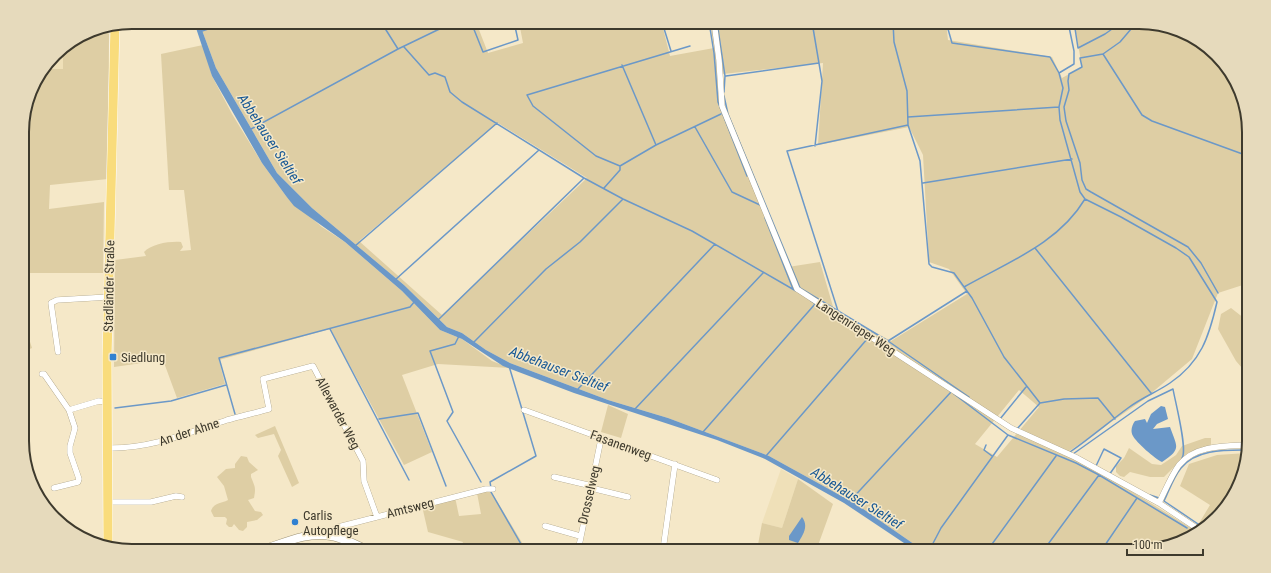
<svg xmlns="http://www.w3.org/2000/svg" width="1271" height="573" viewBox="0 0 1271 573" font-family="'Roboto Condensed',sans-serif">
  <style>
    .built { fill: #efe0b8 }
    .green { fill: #decea4; fill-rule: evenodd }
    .water { fill: #6b98c8 }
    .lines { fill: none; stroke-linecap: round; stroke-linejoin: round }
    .stream { stroke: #6b98c8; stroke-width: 1.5 }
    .minor-casing { stroke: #9f9476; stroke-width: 6 }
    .secondary-casing { stroke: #9f9476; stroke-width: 9 }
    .primary-casing { stroke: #fff; stroke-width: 10 }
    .minor { stroke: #fff; stroke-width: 5.5 }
    .secondary { stroke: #fff; stroke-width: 8 }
    .primary { stroke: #f9dc7c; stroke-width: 9 }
    .poi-dot { fill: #3081d1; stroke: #f5e8c8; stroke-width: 1.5 }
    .labels { text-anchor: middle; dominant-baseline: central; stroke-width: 3; stroke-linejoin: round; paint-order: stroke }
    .street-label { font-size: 13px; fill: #3e3a2d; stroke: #f5e8c8 }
    .poi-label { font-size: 13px; fill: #3e3a2d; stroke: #f5e8c8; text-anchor: start }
    .water-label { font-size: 14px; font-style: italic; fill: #175895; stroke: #f5e8c8 }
    .rim { fill: none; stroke: #3e3a2d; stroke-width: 2 }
  </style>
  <rect width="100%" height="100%" fill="#f5e8c8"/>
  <path class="built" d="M63,47V69H44L59,49Z
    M781,469L798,479L782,528L762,523Z"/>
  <path class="green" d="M199,22H476L488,53L523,43L519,22H669L662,24L670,56L714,48L710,22H946L948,40L1052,57L1062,78L1082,67L1074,22H1139L1181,30L1226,65L1248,118V238L1244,244L1249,267V283L1218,293L1192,359L1143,400L1068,452L1199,533L1146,551H924L856,504L769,456L668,418L608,400L510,363L486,350L462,333L447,327L404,285L312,208L277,173L216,68ZM823,63L818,145L909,127L923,155L929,262L949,269L967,294L891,341L834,310L820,262L788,267L723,115V74ZM498,123L587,178L442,315L359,241ZM1019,390L1039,407L997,457L975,444Z
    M106,27V31L109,34L108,179L50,185L49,209L104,202L103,273H23L22,125L33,83L44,69H63V47L90,30Z
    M203,45L212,76L232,114L262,163L286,196L322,227L345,242L402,291L440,330L462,339L492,361L510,368L438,364L402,375L432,452L404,465L330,329L219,360L225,384L177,398L163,360L114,367L115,260L146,256L144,252C151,244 170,241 181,242L183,247L180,251L191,250L184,190H169L161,54Z
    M1231,308L1249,322V376L1236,361L1218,329L1221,314Z
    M23,320L32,348L23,352Z
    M608,405L628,414L621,438L601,432Z
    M275,426L299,483L292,487L278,456L281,450L274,434L258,438L255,435Z
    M1205,438H1211V446L1182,459L1164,477H1150L1130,472L1124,477L1120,476L1116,472V466L1124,458L1129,448L1152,464L1161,465L1176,455L1182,446Z
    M1247,453L1241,483L1203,529L1198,525L1210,505L1180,486L1189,464L1217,455Z
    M241,456L247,457L249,462L258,470L251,474V477C255,487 256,487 254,498L248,500L255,511L261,512L263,515L257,520L247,522V527L243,531L239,530L234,524L232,527H229L226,524L227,519L225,517H214L211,511C214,502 221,504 228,500L224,486L217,477L226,469L235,468V464Z
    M798,479L833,504L816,551L757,550L762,523L782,528Z
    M491,491L527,551H459L463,542L428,532L422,506L455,497L459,516L481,514L477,493Z"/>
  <path class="water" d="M194,22H199L216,68L277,173L312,208L404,285L447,327L462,333L486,350L510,363L608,400L668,418L769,456L856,504L924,551H916L844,503L765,459L717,440L574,393L503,366L462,339L440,330L402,291L345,242L294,206L286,196L262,163L212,76Z
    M1161,406L1165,407L1168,419L1157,424L1153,429L1170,427C1177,447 1182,449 1162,462C1155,459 1136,442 1133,436C1130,431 1132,425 1135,421L1145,419L1147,423L1151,414Z
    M802,517C809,526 803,535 798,543L789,540V536Z"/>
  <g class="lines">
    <path class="stream" d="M381,22L398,49
      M471,22L483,52L518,40L514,22
      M662,22L671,51
      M709,22L714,53L718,102L747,176
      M717,22L725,76L724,92
      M812,22L822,81L815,146
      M893,22L894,42L907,91L908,125L920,161L929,264L932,267L954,273L972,298L1004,357L1040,403
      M946,22L952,43L1050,57L1059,73L1063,88L1059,107L1060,120L1080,192L1085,199L1121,217L1176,248L1189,257L1217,302C1209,337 1201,362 1170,383C1157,392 1141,398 1128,408C1109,422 1090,438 1070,452
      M1074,22L1078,48L1105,34L1122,22
      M1137,22L1120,42L1103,54L1080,58L1082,67L1069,74L1068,81L1069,90L1064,107L1066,121L1080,163L1082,180L1086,189L1091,192L1188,247L1201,263L1218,293
      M202,31L230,22
      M404,47L429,75L435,73L445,77L450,92L462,102L584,178L623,199L692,231L796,291
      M1103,54L1142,115L1152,121L1248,156
      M622,65L656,145
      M1059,73L1074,64V51L1068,22
      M726,76L819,63
      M724,96L728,114L800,288L888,341L969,397
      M908,117L1059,107
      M695,127L732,192L760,205
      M251,129L398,49L454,22
      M620,166L596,156L533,106L527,95L690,46
      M923,183L1072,159
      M604,188L620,170V166L656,145L721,114
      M765,218L793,289
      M355,246L497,123
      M1248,246L1242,252L1248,258
      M1035,248L1151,393
      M395,280L539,150
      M964,287C1008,262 1058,244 1085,199
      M811,301L820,307
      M838,311L787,151L908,125
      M438,320L584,178
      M330,329L409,480
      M459,336L455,344L430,351L453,412L447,421L481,482
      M888,341L967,291
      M473,343L546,269L580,242L623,199
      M578,389L715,244
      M954,394L1008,435
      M115,408L171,401L226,385
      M635,409L763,273
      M235,414L219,358L410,307L415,301
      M379,419L418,413L446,486
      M1000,419L1026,387
      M1017,429L1040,403L1064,399L1098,398L1115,419
      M703,432L815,304
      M986,445L984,450L992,456
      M1073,454L1148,401L1173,389C1175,401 1188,450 1182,458
      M766,456L868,338
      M1096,466L1104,449L1121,458L1109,475
      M491,488L490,482L536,456L509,366
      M491,492L525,551
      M1150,495L1159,498
      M849,502L951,392
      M1204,528L1164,501C1169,491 1173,478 1181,468C1196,449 1225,450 1247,450
      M1191,530L1196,534
      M929,551L941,528L1008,435L1076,463L1099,475L1187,528
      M987,551L1056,456
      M1043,551L1099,475
      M1101,551L1137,498"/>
    <g class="minor-casing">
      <path id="minor" d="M714,22L719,60L722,106L797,289L1011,428L1075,457L1159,503L1201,531
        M58,352L51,303L57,300L109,297
        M42,374H44L69,410L99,401L108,402
        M524,410L717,480
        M108,448C150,449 188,433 227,420C241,416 255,413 269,409L263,379L313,366L363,461L364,481L377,517
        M554,477L592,486
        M54,488L78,482L79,479L70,453V446L75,428L69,410
        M591,488L628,497
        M108,502H151L176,496L182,497
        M1159,503C1165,491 1171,476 1179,465C1195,445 1225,446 1248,445
        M545,526L580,536
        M331,536L332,531L338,527L486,489H493
        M580,546L676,551
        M663,550L675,464
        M578,551L601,439"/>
    </g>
    <g class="secondary-casing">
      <path id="secondary" d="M259,551C282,544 306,531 331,536C344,538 357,545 369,551"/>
    </g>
    <g class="primary-casing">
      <path id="primary" d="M108,546L107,358L115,25"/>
    </g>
    <use href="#minor" class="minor"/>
    <use href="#secondary" class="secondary"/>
    <use href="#primary" class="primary"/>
  </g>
  <g class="poi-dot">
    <rect x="109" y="353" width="8" height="8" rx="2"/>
    <circle cx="295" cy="522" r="4"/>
  </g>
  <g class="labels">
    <g class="street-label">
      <text transform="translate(109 286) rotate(-89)">Stadländer Straße</text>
      <text transform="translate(856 327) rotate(33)">Langenrieper Weg</text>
      <text transform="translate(338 413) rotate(62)">Allewarder Weg</text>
      <text transform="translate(189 432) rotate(-18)">An der Ahne</text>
      <text transform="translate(621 445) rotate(20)">Fasanenweg</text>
      <text transform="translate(589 495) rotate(-77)">Drosselweg</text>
      <text transform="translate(410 508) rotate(-14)">Amtsweg</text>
    </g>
    <g class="poi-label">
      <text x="121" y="357">Siedlung</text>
      <text x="303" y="515">Carlis<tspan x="303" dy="15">Autopflege</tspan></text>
    </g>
    <g class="water-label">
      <text transform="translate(270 139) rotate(57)">Abbehauser Sieltief</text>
      <text transform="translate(559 369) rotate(21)">Abbehauser Sieltief</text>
      <text transform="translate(857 498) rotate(32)">Abbehauser Sieltief</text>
    </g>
  </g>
  <path d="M0 0H1271V573H0ZM132 29H1139A103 103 0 0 1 1242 132V441A103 103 0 0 1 1139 544H132A103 103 0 0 1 29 441V132A103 103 0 0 1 132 29Z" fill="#e6dabc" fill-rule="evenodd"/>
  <path class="rim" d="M132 29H1139A103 103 0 0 1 1242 132V441A103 103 0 0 1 1139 544H132A103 103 0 0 1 29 441V132A103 103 0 0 1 132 29Z"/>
  <path d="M1127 549v6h76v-6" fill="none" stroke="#3e3a2d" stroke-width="2"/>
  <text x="1133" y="549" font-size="12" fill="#3e3a2d" stroke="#f5e8c8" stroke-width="3" paint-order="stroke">100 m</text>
</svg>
